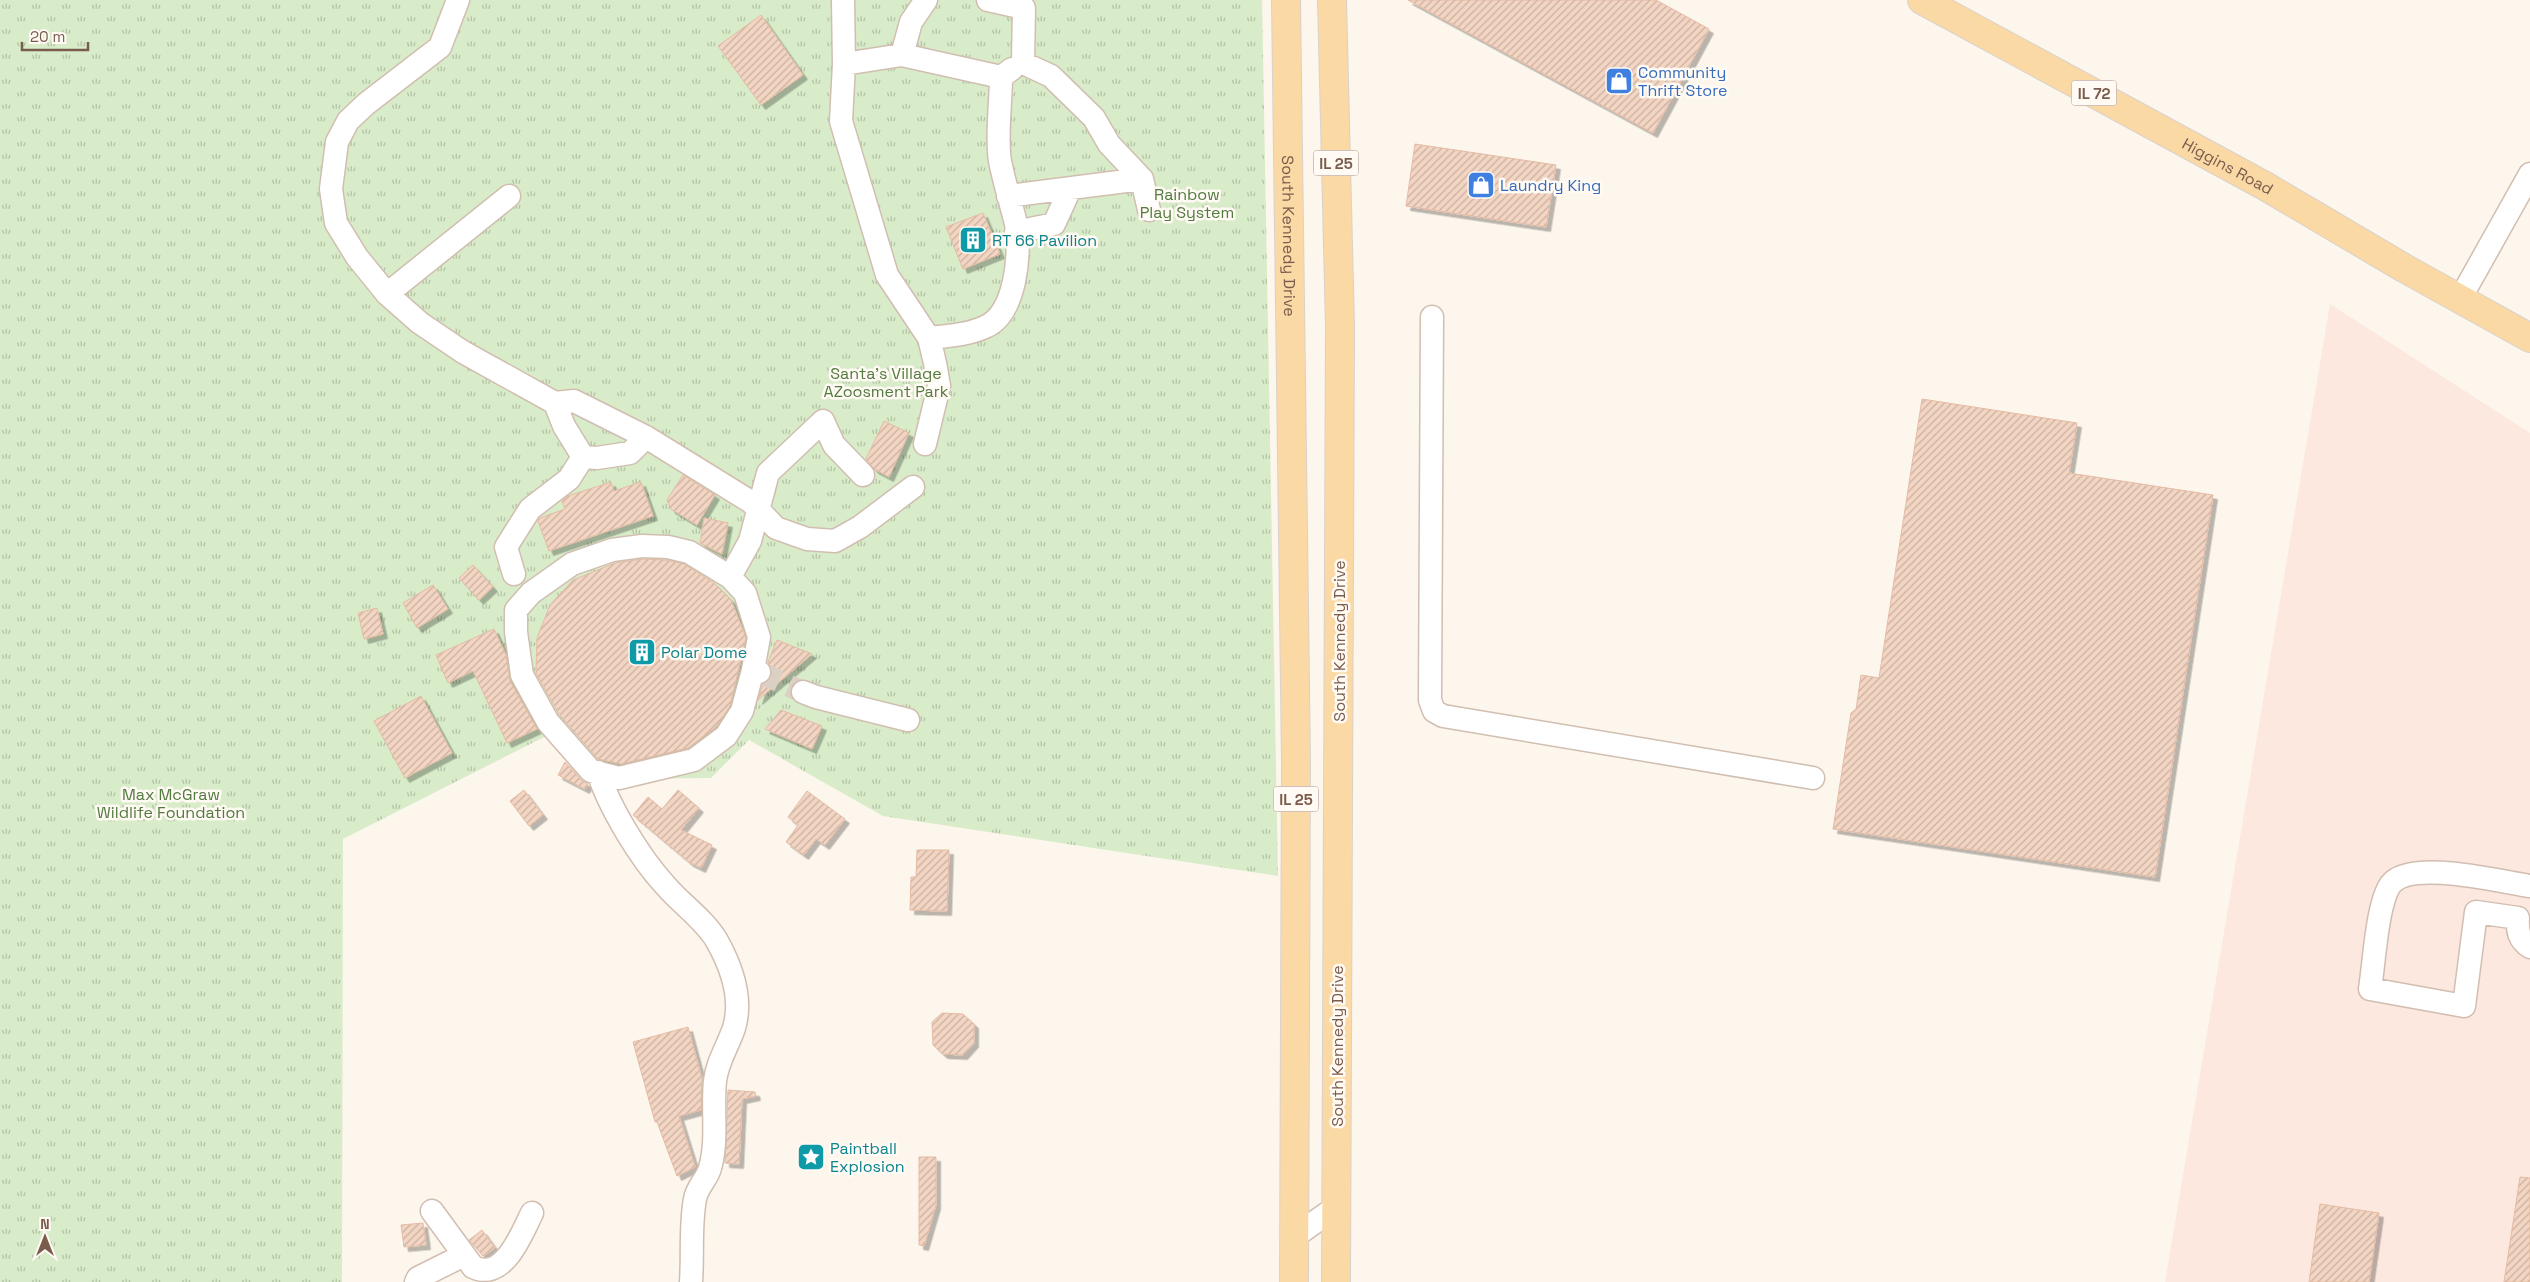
<svg xmlns="http://www.w3.org/2000/svg" width="2530" height="1282" viewBox="0 0 2530 1282" font-family="'Space Grotesk',sans-serif">
  <style>
    .commercial { fill: #fde8e0 }
    .grass { fill: url(#grass-tufts) }
    .building { fill: url(#building-hatch); stroke: #e6bba3; filter: url(#shadow) }
    .lines { fill: none; stroke-linecap: round; stroke-linejoin: round }
    .minor-tunnel { stroke: #dcd0c4; stroke-width: 22; stroke-dasharray: 22 11; stroke-linecap: butt }
    .minor-casing { stroke: #d1beb0; stroke-width: 25 }
    .major-casing { stroke: #dad1cd; stroke-width: 30 }
    .minor { stroke: #fff; stroke-width: 22 }
    .major { stroke: #fbd9a5; stroke-width: 28 }
    .labels { text-anchor: middle; dominant-baseline: central; stroke-width: 5; stroke-linejoin: round; paint-order: stroke }
    .shield { fill: #fffaf3; stroke: #a28b7f; stroke-width: 1 }
    .shield-label { font-size: 15px; font-weight: bold; fill: #7a5c4d }
    .shop-label { font-size: 16px; fill: #366cbe; stroke: #fffaf3; text-anchor: start }
    .street-label { font-size: 16px; fill: #7a5c4d; stroke: #fffaf3 }
    .park-label { font-size: 16px; fill: #537a41; stroke: #fffaf3 }
    .culture-label { font-size: 16px; fill: #0d838f; stroke: #fffaf3; text-anchor: start }
  </style>
  <defs>
    <pattern id="grass-tufts" width="24" height="20" patternUnits="userSpaceOnUse" patternTransform="scale(1.25)"><rect width="24" height="20" fill="#d8ecc9"/><path d="M3 7l-1-3M5 7V3M7 7l1-3M15 17l-1-3M17 17v-4M19 17l1-3" fill="none" stroke="#b4c2a5"/></pattern>
    <pattern id="building-hatch" width="6" height="6" patternUnits="userSpaceOnUse" patternTransform="scale(1.25)"><rect width="6" height="6" fill="#f3d5c3"/><path d="M-1 1l2-2M0 6l6-6M5 7l2-2" fill="none" stroke="#cab0a1"/></pattern>
    <filter id="shadow"><feDropShadow dx="4.5" dy="4.5" stdDeviation="0" flood-color="#0004"/></filter>
  </defs>
  <rect width="100%" height="100%" fill="#fdf6ec"/>
  <path class="commercial" d="M2330,304L2530,433V1282H2165Z"/>
  <path class="grass" d="M0,0H1262L1278,876L883,816L749,740L711,778L615,779L546,736L343,839L342,1282H0Z"/>
  <path class="building" d="M1408,0H1656L1709,29L1653,133Z
    M761,15L803,75L761,105L718,46Z
    M1415,144L1556,165L1546,227L1406,206Z
    M983,213L1000,254L963,269L946,227Z
    M1922,399L2077,423L2069,473L2213,495L2155,877L1833,829L1851,713L1856,709L1861,675L1879,678Z
    M884,421L909,433L889,477L874,469L866,459Z
    M683,475L715,495L697,525L671,509L667,500Z
    M611,482L614,491L641,482L653,516L549,551L538,521L540,518L565,509L562,501L568,496Z
    M704,518L728,523L722,554L700,543Z
    M643,559L666,560L684,564L714,583L731,600L746,638L730,706L716,727L688,748L621,764L598,759L559,714L536,673L537,638L550,605L573,580L615,563Z
    M473,565L493,587L479,600L459,578Z
    M433,585L448,609L417,628L403,603Z
    M377,608L383,634L364,639L358,613Z
    M494,629L506,655L510,681L537,729L507,743L473,671L448,683L436,655Z
    M777,640L812,654L758,700L763,684L772,676V669L768,662Z
    M421,696L452,753L405,778L374,721Z
    M781,710L822,726L812,749L765,729Z
    M565,762L581,780L588,784L585,789L558,775Z
    M524,790L543,815L529,826L510,801Z
    M678,790L699,808L681,830L712,845L701,868L689,862L633,815L648,797L662,809Z
    M807,791L845,819L825,845L816,839L804,855L786,842L798,825L788,817Z
    M917,850H949L947,911L910,910L911,877H916Z
    M942,1013L963,1014L974,1024V1043L963,1055L943,1054L933,1045L932,1022Z
    M688,1027L702,1079L701,1110L679,1116L695,1167L677,1176L657,1122H655L633,1042Z
    M728,1090L755,1092L756,1096L742,1099L739,1164L725,1163Z
    M919,1157H936V1205L924,1246L919,1245Z
    M2520,1177L2530,1178V1282H2504Z
    M2320,1204L2379,1213L2369,1282H2309Z
    M423,1223L426,1245L404,1247L401,1225Z
    M482,1230L495,1248L483,1256L469,1240Z"/>
  <g class="lines">
    <path class="minor-tunnel" d="M759,672L803,692"/>
    <g class="minor-casing">
      <path id="minor" d="M458,0L440,47L366,104L348,121L337,142L331,189L336,223L357,257L387,294L420,323L463,352L555,403L574,401L646,437L751,502L776,528L807,539L835,541L860,527L913,487
        M843,0L844,64L841,121L887,275L929,338L935,363L939,386L925,444
        M988,0L1024,8L1023,63
        M902,55L911,22L926,0
        M1023,63L1051,76L1094,118L1109,144L1142,179L1149,210
        M844,64L902,55L1001,77L1012,69
        M1008,196L1142,179
        M1016,232L1054,224L1070,189
        M387,294L509,196
        M2460,299L2530,174
        M1432,317L1430,700L1434,711L1443,716L1813,778
        M929,338C948,336 967,335 985,327C1016,314 1021,253 1016,224C1011,203 1004,182 1000,161C996,138 1001,101 1001,77
        M555,403L564,426L583,457
        M583,457L597,458L630,453L646,437
        M514,574L506,547L530,509L569,479L583,457
        M730,577L689,552L668,547L642,546L612,550L572,564L531,593L516,610V632L522,675L548,722L591,771L619,778L694,760L726,736L742,711L753,670
        M759,672L753,670L759,637L745,593L730,577L750,541L768,473L823,421L834,445L863,475
        M803,692L816,697L908,720
        M598,772C609,807 640,858 665,885C681,904 705,920 717,941C731,966 743,998 734,1028C728,1046 717,1062 715,1081C712,1109 718,1141 710,1168C707,1179 697,1187 695,1199C690,1225 693,1255 691,1282
        M2530,886C2501,882 2411,859 2391,884C2377,902 2374,965 2370,989L2464,1006L2476,912L2518,918C2517,931 2519,940 2530,947
        M432,1211L473,1267C504,1282 522,1233 532,1213
        M1294,1237L1336,1207
        M416,1282L418,1278L464,1255"/>
    </g>
    <g class="major-casing">
      <g id="major">
        <path id="s1" d="M1286,0L1296,762L1294,1282"/>
        <path d="M1332,0L1340,327L1336,1282"/>
        <path id="s2" d="M1922,0L2265,186L2404,268L2530,338"/>
      </g>
    </g>
    <use href="#minor" class="minor"/>
    <use href="#major" class="major"/>
  </g>
  <defs>
    <g id="shop-square" transform="scale(1.4375)"><rect x="-9" y="-9" width="18" height="18" rx="4" fill="#3f7fe0" stroke="#fffaf3"/><path d="M-5-2.5h2.3a2.7 3.5 0 0 1 5.4 0H5L5.5 6h-11ZM-1.5-2.5h3a1.5 2.3 0 0 0-3 0Z" fill="#fff"/></g>
    <g id="building-square" transform="scale(1.4375)"><rect x="-9" y="-9" width="18" height="18" rx="4" fill="#0f9aa8" stroke="#fffaf3"/><path d="M-4-6H4V6H1V3H-1V6H-4ZM-2.5-4.3h1.7v1.8h-1.7ZM.8-4.3h1.7v1.8H.8ZM-2.5-1h1.7V.8h-1.7ZM.8-1h1.7V.8H.8Z" fill="#fff"/></g>
    <g id="sight-square" transform="scale(1.4375)"><rect x="-9" y="-9" width="18" height="18" rx="4" fill="#0f9aa8" stroke="#fffaf3"/><path d="M0-6L1.8-2.2L6-1.7L2.9 1.2L3.7 5.4L0 3.3L-3.7 5.4L-2.9 1.2L-6-1.7L-1.8-2.2Z" fill="#fff"/></g>
  </defs>
  <g fill-rule="evenodd">
    <use href="#shop-square" x="1619" y="81"/>
    <use href="#shop-square" x="1481" y="185"/>
    <use href="#building-square" x="973" y="240"/>
    <use href="#building-square" x="642" y="652"/>
    <use href="#sight-square" x="811" y="1157"/>
  </g>
  <g class="labels">
    <g class="shield">
      <rect x="2071.5" y="80.5" width="45" height="25" rx="4"/>
      <rect x="1313.5" y="150.5" width="45" height="25" rx="4"/>
      <rect x="1273.5" y="786.5" width="45" height="25" rx="4"/>
    </g>
    <g class="shield-label">
      <text x="2094" y="93">IL 72</text>
      <text x="1336" y="163">IL 25</text>
      <text x="1296" y="799">IL 25</text>
    </g>
    <g class="shop-label">
      <text x="1638" y="72">Community<tspan x="1638" dy="18">Thrift Store</tspan></text>
      <text x="1500" y="185">Laundry King</text>
    </g>
    <g class="street-label">
      <text stroke="none"><textPath href="#s2" startOffset="348">Higgins Road</textPath></text>
      <text stroke="none"><textPath href="#s1" startOffset="236">South Kennedy Drive</textPath></text>
      <text transform="translate(1339 641) rotate(-90)">South Kennedy Drive</text>
      <text transform="translate(1337 1046) rotate(-90)">South Kennedy Drive</text>
    </g>
    <g class="park-label">
      <text x="1187" y="194">Rainbow<tspan x="1187" dy="18">Play System</tspan></text>
      <text x="886" y="373">Santa's Village<tspan x="886" dy="18">AZoosment Park</tspan></text>
      <text x="171" y="794">Max McGraw<tspan x="171" dy="18">Wildlife Foundation</tspan></text>
    </g>
    <g class="culture-label">
      <text x="992" y="240">RT 66 Pavilion</text>
      <text x="661" y="652">Polar Dome</text>
      <text x="830" y="1148">Paintball<tspan x="830" dy="18">Explosion</tspan></text>
    </g>
  </g>
  <g transform="translate(45 1237)" stroke="#fffaf3" stroke-width="4" paint-order="stroke">
  <path d="M0-4L9 19L0 12L-9 19Z" fill="#7a5c4d"/>
  <text y="-8" font-size="14" font-weight="bold" text-anchor="middle" fill="#7a5c4d">N</text>
  </g>
  <path d="M22 42v8h66v-8" fill="none" stroke="#7a5c4d" stroke-width="2.5"/>
  <text x="30" y="42" font-size="15" fill="#7a5c4d" stroke="#fffaf3" stroke-width="4" paint-order="stroke">20 m</text>
</svg>
